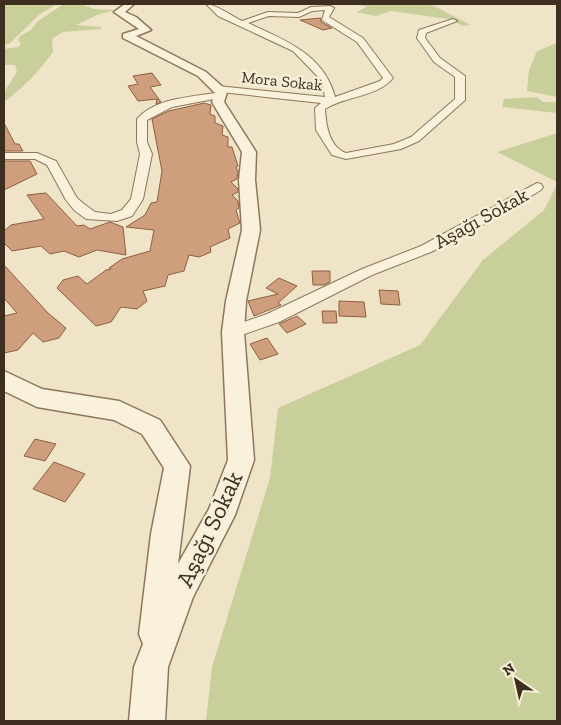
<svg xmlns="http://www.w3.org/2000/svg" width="561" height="725" viewBox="0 0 561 725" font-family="'Zilla Slab',serif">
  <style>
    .green { fill: #c9cf9b }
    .building { fill: #cf9f7d; stroke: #8d5f41 }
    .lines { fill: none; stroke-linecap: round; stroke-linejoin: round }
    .minor-casing { stroke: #8d765c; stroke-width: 2 }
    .tertiary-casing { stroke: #8d765c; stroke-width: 3 }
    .minor { fill: #faf1dc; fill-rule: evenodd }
    .tertiary { fill: #faf1dc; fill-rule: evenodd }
    .labels { text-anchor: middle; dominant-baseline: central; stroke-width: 5; stroke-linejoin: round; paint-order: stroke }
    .far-street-label { font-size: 16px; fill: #3d2e20; stroke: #f7eed8 }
    .street-label { font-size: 20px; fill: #3d2e20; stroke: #f7eed8 }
    .near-street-label { font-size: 24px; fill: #3d2e20; stroke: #f7eed8 }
  </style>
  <rect width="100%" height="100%" fill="#f0e4c8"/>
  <path class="green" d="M4,4H57L39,15L9,44L4,45Z
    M64,4H81L94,9L115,10L97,15L76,25L101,27V29L63,32L52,39L53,52C39,72 23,88 4,102V92L17,72L15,65H4V49L18,47L21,44L18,40L20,36L31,30L38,21Z
    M357,4H430L471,25L463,26L448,19L391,11L376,16L356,12L367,7Z
    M557,43V97L527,91L529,70L537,51Z
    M537,97L543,102H557V113L502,107L504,99Z
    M557,133V182L497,152Z
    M557,184V721H206L212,667L270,478L278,408L420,345L483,260L544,210Z"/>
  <path class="building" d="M321,18V22L332,28L323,30L300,20Z
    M152,73L161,85L150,87L161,102L156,104L157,99L138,101L128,86L138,84L133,76Z
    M204,103L211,105L210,114L215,116V123L223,126L222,135L228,137V147H232L238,166L236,167L238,172L237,179L231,182L238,189V192L232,195L238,201L239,208L236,210L240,223L228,229L230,238L210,247L211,252L199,257L189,255L184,271L168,275L165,286L143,291L147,301L137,309L121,307L111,322L96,326L57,288L63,280L78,276L87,284L106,270L111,269L109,268L122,259L150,251L154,230L126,227L145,215L151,203L157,202L162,171L152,119L169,111Z
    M4,123L15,144H19L23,151H4Z
    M4,161H30L37,174L4,190Z
    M46,193L77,226L84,225L90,229L110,222L123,227L126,255L97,250L79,257L64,251L50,254L41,246L12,251L4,243V231L11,225L44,219L27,195Z
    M4,265L48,313L66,328L59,338L43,342L33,333L18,350L4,353V316L17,313L4,298Z
    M312,271H330V282L324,285H313Z
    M279,278L297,286L278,303L281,305L254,316L248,301L278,294L266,288Z
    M379,290L398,291L400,305L381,304Z
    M339,301L364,302L366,317L339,316Z
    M322,311H336L337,323H323Z
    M297,316L306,324L287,333L279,324Z
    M267,338L278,354L260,360L250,344Z
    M35,439L56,444L45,461L24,456Z
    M54,462L85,474L65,502L33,489Z"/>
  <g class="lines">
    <g class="minor-casing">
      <path id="minor" d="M206,4C215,4 232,16 242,21L268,12L298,13L311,7L330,6L334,8L329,17L363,38L393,78C378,97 345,96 325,109C326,125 329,147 346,153L394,144L411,137L455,99V77L434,62L417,38L419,30L453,19L457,21L426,33L425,38L440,58L465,76V100L419,141L401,149L346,159L332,155L316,130L315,108L321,103L221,92L226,95L224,97L172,107L147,120V142L152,154L143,199L132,216L117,221L86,219L74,210L66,200L47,165L35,159H4V153H37L56,161L77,198L84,204L95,212L111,214L122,210L131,199L140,154L137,142V119C156,97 194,97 221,92L213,89L218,86L325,97L322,81L293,51L218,16ZM325,10L322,20L357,42L383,78L380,81L335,97C324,54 284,40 248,23L269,16L299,17L312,11Z
        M537,183L541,184L543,187L541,190L476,229L431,252L372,275L279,322L233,338L227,336L225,332L227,328L267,314L362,269L421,246Z"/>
    </g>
    <g class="tertiary-casing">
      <path id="tertiary" d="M125,4H134L125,12L136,17L151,30L136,36L206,72L225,89L227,92L224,102L256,152L255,180L260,230L246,301L244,332L254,460L235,515L193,597L168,667L165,721H129L134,667L143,644L139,634L151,534L164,468L142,434L114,420L37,407L4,391V371L42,389L119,401L160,420L190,466L178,564L209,509L228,460L222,332L226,301L242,230L239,180L242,152L212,102L215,93L198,76L123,38V34L139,29L114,12Z"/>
    </g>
    <use href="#minor" class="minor"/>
    <use href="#tertiary" class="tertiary"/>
  </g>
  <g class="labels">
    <g class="far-street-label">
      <text transform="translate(282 81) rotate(6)">Mora Sokak</text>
    </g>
    <g class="street-label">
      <text transform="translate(481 218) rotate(-29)">Aşağı Sokak</text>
    </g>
    <g class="near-street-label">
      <text transform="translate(209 529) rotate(-65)">Aşağı Sokak</text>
    </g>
  </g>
  <rect width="561" height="725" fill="none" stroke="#3d2e20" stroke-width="10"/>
  <g transform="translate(516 680) rotate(326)" stroke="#f7eed8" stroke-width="4" paint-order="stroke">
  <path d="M0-4L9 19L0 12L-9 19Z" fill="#3d2e20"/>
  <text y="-8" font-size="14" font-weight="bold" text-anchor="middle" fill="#3d2e20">N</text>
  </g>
</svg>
